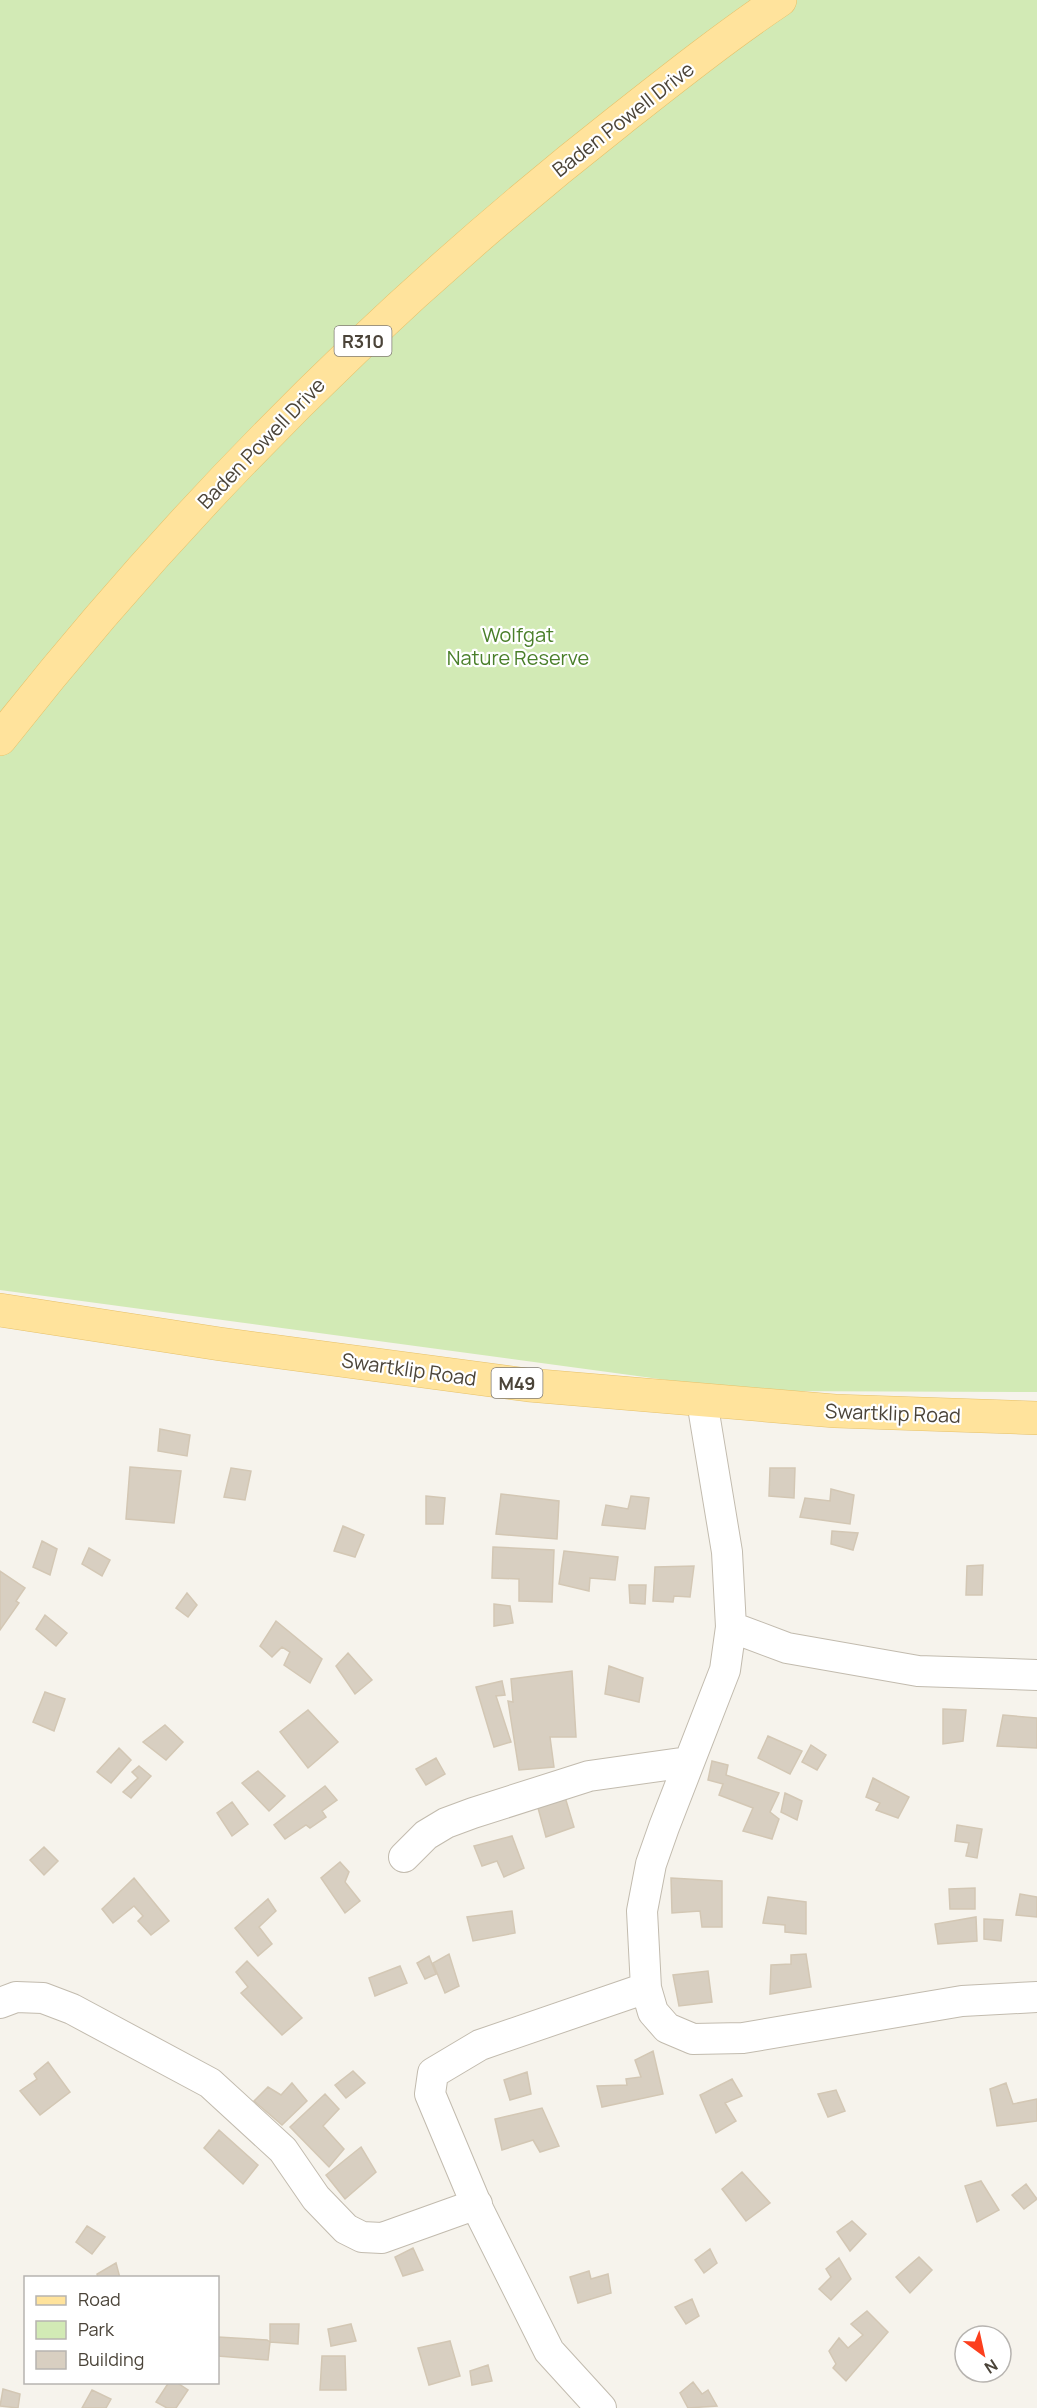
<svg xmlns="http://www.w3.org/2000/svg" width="1037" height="2408" viewBox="0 0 1037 2408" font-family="Manrope,sans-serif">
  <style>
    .green { fill: #d2eab5 }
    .building { fill: #d8cfc1; stroke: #d3c7b4; stroke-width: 1.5 }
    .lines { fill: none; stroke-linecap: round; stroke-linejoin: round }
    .minor-casing { stroke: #c2bbae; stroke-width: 32 }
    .primary-casing { stroke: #e6c16a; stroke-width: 34 }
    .minor { stroke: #fff; stroke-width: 30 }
    .primary { stroke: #ffe39c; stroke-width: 33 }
    .labels { text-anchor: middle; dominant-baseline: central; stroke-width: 4.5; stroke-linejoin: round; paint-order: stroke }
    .shield { fill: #fff; stroke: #817c74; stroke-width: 1.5 }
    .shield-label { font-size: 18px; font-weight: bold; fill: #4b4439 }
    .street-label { font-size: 20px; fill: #4b4439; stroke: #fff }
    .park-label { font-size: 20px; fill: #4a7f2a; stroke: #fff }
  </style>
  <rect width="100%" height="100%" fill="#f6f3ec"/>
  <path class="green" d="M0,0H1037V1392L748,1391L0,1290Z"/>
  <path class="building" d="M160,1429L190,1435L187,1456L158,1451Z
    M130,1467L181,1471L174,1523L126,1519Z
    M231,1468L251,1471L245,1500L224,1497Z
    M770,1468H795L794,1498L769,1496Z
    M831,1489L854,1495L850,1524L800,1517L805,1498L830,1501Z
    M501,1494L559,1501L557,1539L496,1534Z
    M426,1496L445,1498L443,1524H426Z
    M631,1496L649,1498L645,1529L602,1525L606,1505L628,1509Z
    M343,1526L364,1535L355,1557L334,1551Z
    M832,1531L858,1533L853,1550L831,1544Z
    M42,1541L57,1549L50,1575L33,1567Z
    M493,1547L554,1550L552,1602L519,1601V1579L492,1578Z
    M89,1548L110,1560L102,1576L82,1564Z
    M564,1551L618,1557L615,1580L590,1578L589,1591L559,1584Z
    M983,1565L982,1595H966L967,1566Z
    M694,1566L690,1597L674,1596L673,1602L653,1601L655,1567Z
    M0,1571L25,1588L16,1601L19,1603L0,1630Z
    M629,1585H646L645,1604L630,1603Z
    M187,1593L197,1605L188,1617L176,1608Z
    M494,1604L510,1606L513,1623L494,1626Z
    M45,1615L67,1633L56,1646L36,1629Z
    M276,1621L322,1659L310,1683L284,1665L290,1652L282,1647L272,1657L260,1646Z
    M348,1653L372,1680L355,1694L336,1666Z
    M609,1666L643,1678L639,1702L605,1694Z
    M572,1671L576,1737H550L554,1767L519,1770L508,1701L513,1702L511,1679Z
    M502,1681L505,1695L496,1696L511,1742L494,1747L476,1687Z
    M45,1692L65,1699L54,1731L33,1722Z
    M943,1709L966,1710L963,1741L943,1744Z
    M308,1710L338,1742L308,1768L280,1732Z
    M1003,1715L1037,1718V1748L997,1746Z
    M165,1725L183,1742L166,1760L143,1742Z
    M768,1736L802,1751L790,1774L758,1758Z
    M811,1745L826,1755L817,1770L802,1762Z
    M119,1748L131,1760L111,1783L97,1772Z
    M436,1758L445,1774L426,1785L416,1769Z
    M712,1761L728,1765L726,1775L779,1793L770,1812L779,1819L772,1839L743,1831L753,1808L719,1795L723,1784L708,1780Z
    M139,1766L151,1776L131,1798L123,1792L138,1778L132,1772Z
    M258,1771L285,1796L269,1811L242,1783Z
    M873,1778L909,1797L898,1818L876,1810L880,1803L866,1797Z
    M325,1786L337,1800L322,1811L326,1817L310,1828L306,1825L285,1839L274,1825Z
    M785,1793L802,1801L797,1820L781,1812Z
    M565,1797L574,1827L546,1837L538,1808Z
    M232,1802L248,1824L232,1836L217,1813Z
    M957,1825L982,1829L977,1858L966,1856L969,1843L955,1841Z
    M512,1836L524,1868L504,1877L497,1861L482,1866L474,1846Z
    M44,1847L58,1861L44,1875L30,1860Z
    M340,1862L349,1872L345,1882L360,1901L345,1913L321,1878Z
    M134,1878L169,1921L151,1935L138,1921L143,1916L134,1906L113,1923L102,1909Z
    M671,1878L722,1881V1927H702L700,1911L672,1913Z
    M975,1888V1909H950L949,1889Z
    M1020,1894L1037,1897V1917L1016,1915Z
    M768,1897L806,1902V1934L785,1932V1925L763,1923Z
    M268,1899L276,1911L259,1927L272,1944L258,1956L235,1928Z
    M512,1911L515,1933L473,1941L467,1917Z
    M976,1917L977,1941L938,1944L935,1924Z
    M984,1919L1003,1920L1001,1941L984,1939Z
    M449,1954L459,1986L445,1993L433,1963Z
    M806,1954L811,1987L770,1994L771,1965L791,1964V1955Z
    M429,1956L436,1974L425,1979L417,1963Z
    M247,1961L302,2018L282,2035L241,1993L248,1987L236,1972Z
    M400,1966L407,1983L375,1996L369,1978Z
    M708,1971L712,2002L679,2006L673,1975Z
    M653,2051L663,2094L602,2107L597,2086L627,2085L626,2079L641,2077L635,2060Z
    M48,2062L70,2092L40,2115L20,2091L37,2079L34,2074Z
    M353,2071L365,2083L346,2098L335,2085Z
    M527,2072L531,2094L510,2100L504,2080Z
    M732,2079L742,2096L725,2103L736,2121L716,2133L700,2095Z
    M292,2083L307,2101L282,2125L254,2101L268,2087L281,2095Z
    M1006,2083L1013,2104L1037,2099V2121L997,2126L990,2089Z
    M836,2090L845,2111L828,2117L818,2094Z
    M325,2094L339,2109L323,2126L344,2149L329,2167L290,2127Z
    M542,2108L559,2146L540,2152L533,2140L502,2150L495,2119Z
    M219,2130L258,2165L243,2184L204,2148Z
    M361,2147L376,2172L345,2199L326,2175Z
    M742,2172L770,2203L746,2221L722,2189Z
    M981,2181L999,2210L977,2222L965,2186Z
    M1026,2184L1037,2199L1024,2209L1012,2195Z
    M852,2221L866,2234L850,2251L837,2232Z
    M87,2226L105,2237L92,2254L76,2242Z
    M413,2248L423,2270L403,2276L395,2257Z
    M710,2249L717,2263L704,2273L695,2260Z
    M919,2257L932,2270L910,2293L896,2277Z
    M839,2258L851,2279L831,2300L819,2289L831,2277L826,2269Z
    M116,2263L120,2278H98L97,2274Z
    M589,2271L591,2279L608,2274L611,2293L578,2303L570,2277Z
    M692,2299L699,2316L686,2324L675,2307Z
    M867,2311L888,2332L846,2381L833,2368L836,2364L829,2351L839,2338L848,2348L863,2335L851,2324Z
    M270,2324H299L298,2344L270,2342Z
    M351,2324L356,2341L331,2346L328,2329Z
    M218,2337L267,2340L270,2342L268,2360L218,2356Z
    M450,2341L460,2376L429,2385L418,2348Z
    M322,2356H345L346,2390H320Z
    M488,2365L492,2381L472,2385L470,2371Z
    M169,2382H176L188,2390L176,2408H167L156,2402Z
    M693,2382L702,2394L708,2390L717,2406L688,2408L680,2393Z
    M3,2389L20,2394L18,2408L0,2406Z
    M92,2390L111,2399L106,2408H82Z"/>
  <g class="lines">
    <g class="minor-casing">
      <path id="minor" d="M702,1401L727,1552L731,1627L725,1670L664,1827L651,1864L642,1911L646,1988L653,2012L667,2028L693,2039L743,2038L962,2001L1037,1997
        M731,1627L787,1648L918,1671L1037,1675
        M404,1857L426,1835L446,1823L473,1813L589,1776L688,1762
        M0,2003L16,1997L43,1998L72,2009L210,2083L283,2150L316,2198L346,2229L362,2237L382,2238L477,2204
        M601,2408L549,2351L479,2211L430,2094L433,2073L480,2045L646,1988"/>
    </g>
    <g class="primary-casing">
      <path id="primary" d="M0,739C181,509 389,301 620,120C672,79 725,37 780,0
        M0,1310L220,1344L528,1385L835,1411L1037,1418"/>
    </g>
    <use href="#minor" class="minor"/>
    <use href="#primary" class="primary"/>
  </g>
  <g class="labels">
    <g class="shield">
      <rect x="334.5" y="326" width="57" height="30" rx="4.5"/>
      <rect x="491.5" y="1368" width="51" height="30" rx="4.5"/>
    </g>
    <g class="shield-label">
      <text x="363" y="341">R310</text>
      <text x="517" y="1383">M49</text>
    </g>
    <g class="street-label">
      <text transform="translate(623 119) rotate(-38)">Baden Powell Drive</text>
      <text transform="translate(261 443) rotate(-46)">Baden Powell Drive</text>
      <text transform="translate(409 1369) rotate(8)">Swartklip Road</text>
      <text transform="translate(893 1413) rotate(2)">Swartklip Road</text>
    </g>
    <g class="park-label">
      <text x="518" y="634">Wolfgat<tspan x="518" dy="23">Nature Reserve</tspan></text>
    </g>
  </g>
  <rect x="24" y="2276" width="195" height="108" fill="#ffffff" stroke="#b7b4b0" stroke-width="1.5"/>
  <rect x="36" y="2296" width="30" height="9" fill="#ffe39c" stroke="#b7b4b0" stroke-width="1.5"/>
  <text x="78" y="2306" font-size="18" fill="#4b4439">Road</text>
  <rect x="36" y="2321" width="30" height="18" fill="#d2eab5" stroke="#b7b4b0" stroke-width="1.5"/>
  <text x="78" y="2336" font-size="18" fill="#4b4439">Park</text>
  <rect x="36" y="2351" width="30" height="18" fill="#d8cfc1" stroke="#b7b4b0" stroke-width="1.5"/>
  <text x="78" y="2366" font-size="18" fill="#4b4439">Building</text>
  <g transform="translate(983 2354) rotate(147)"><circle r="28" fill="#ffffff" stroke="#b7b4b0" stroke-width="1.5"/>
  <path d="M0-4.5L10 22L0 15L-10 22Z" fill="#fc3f1d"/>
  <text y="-9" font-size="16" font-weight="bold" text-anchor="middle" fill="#4b4439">N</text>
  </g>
</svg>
